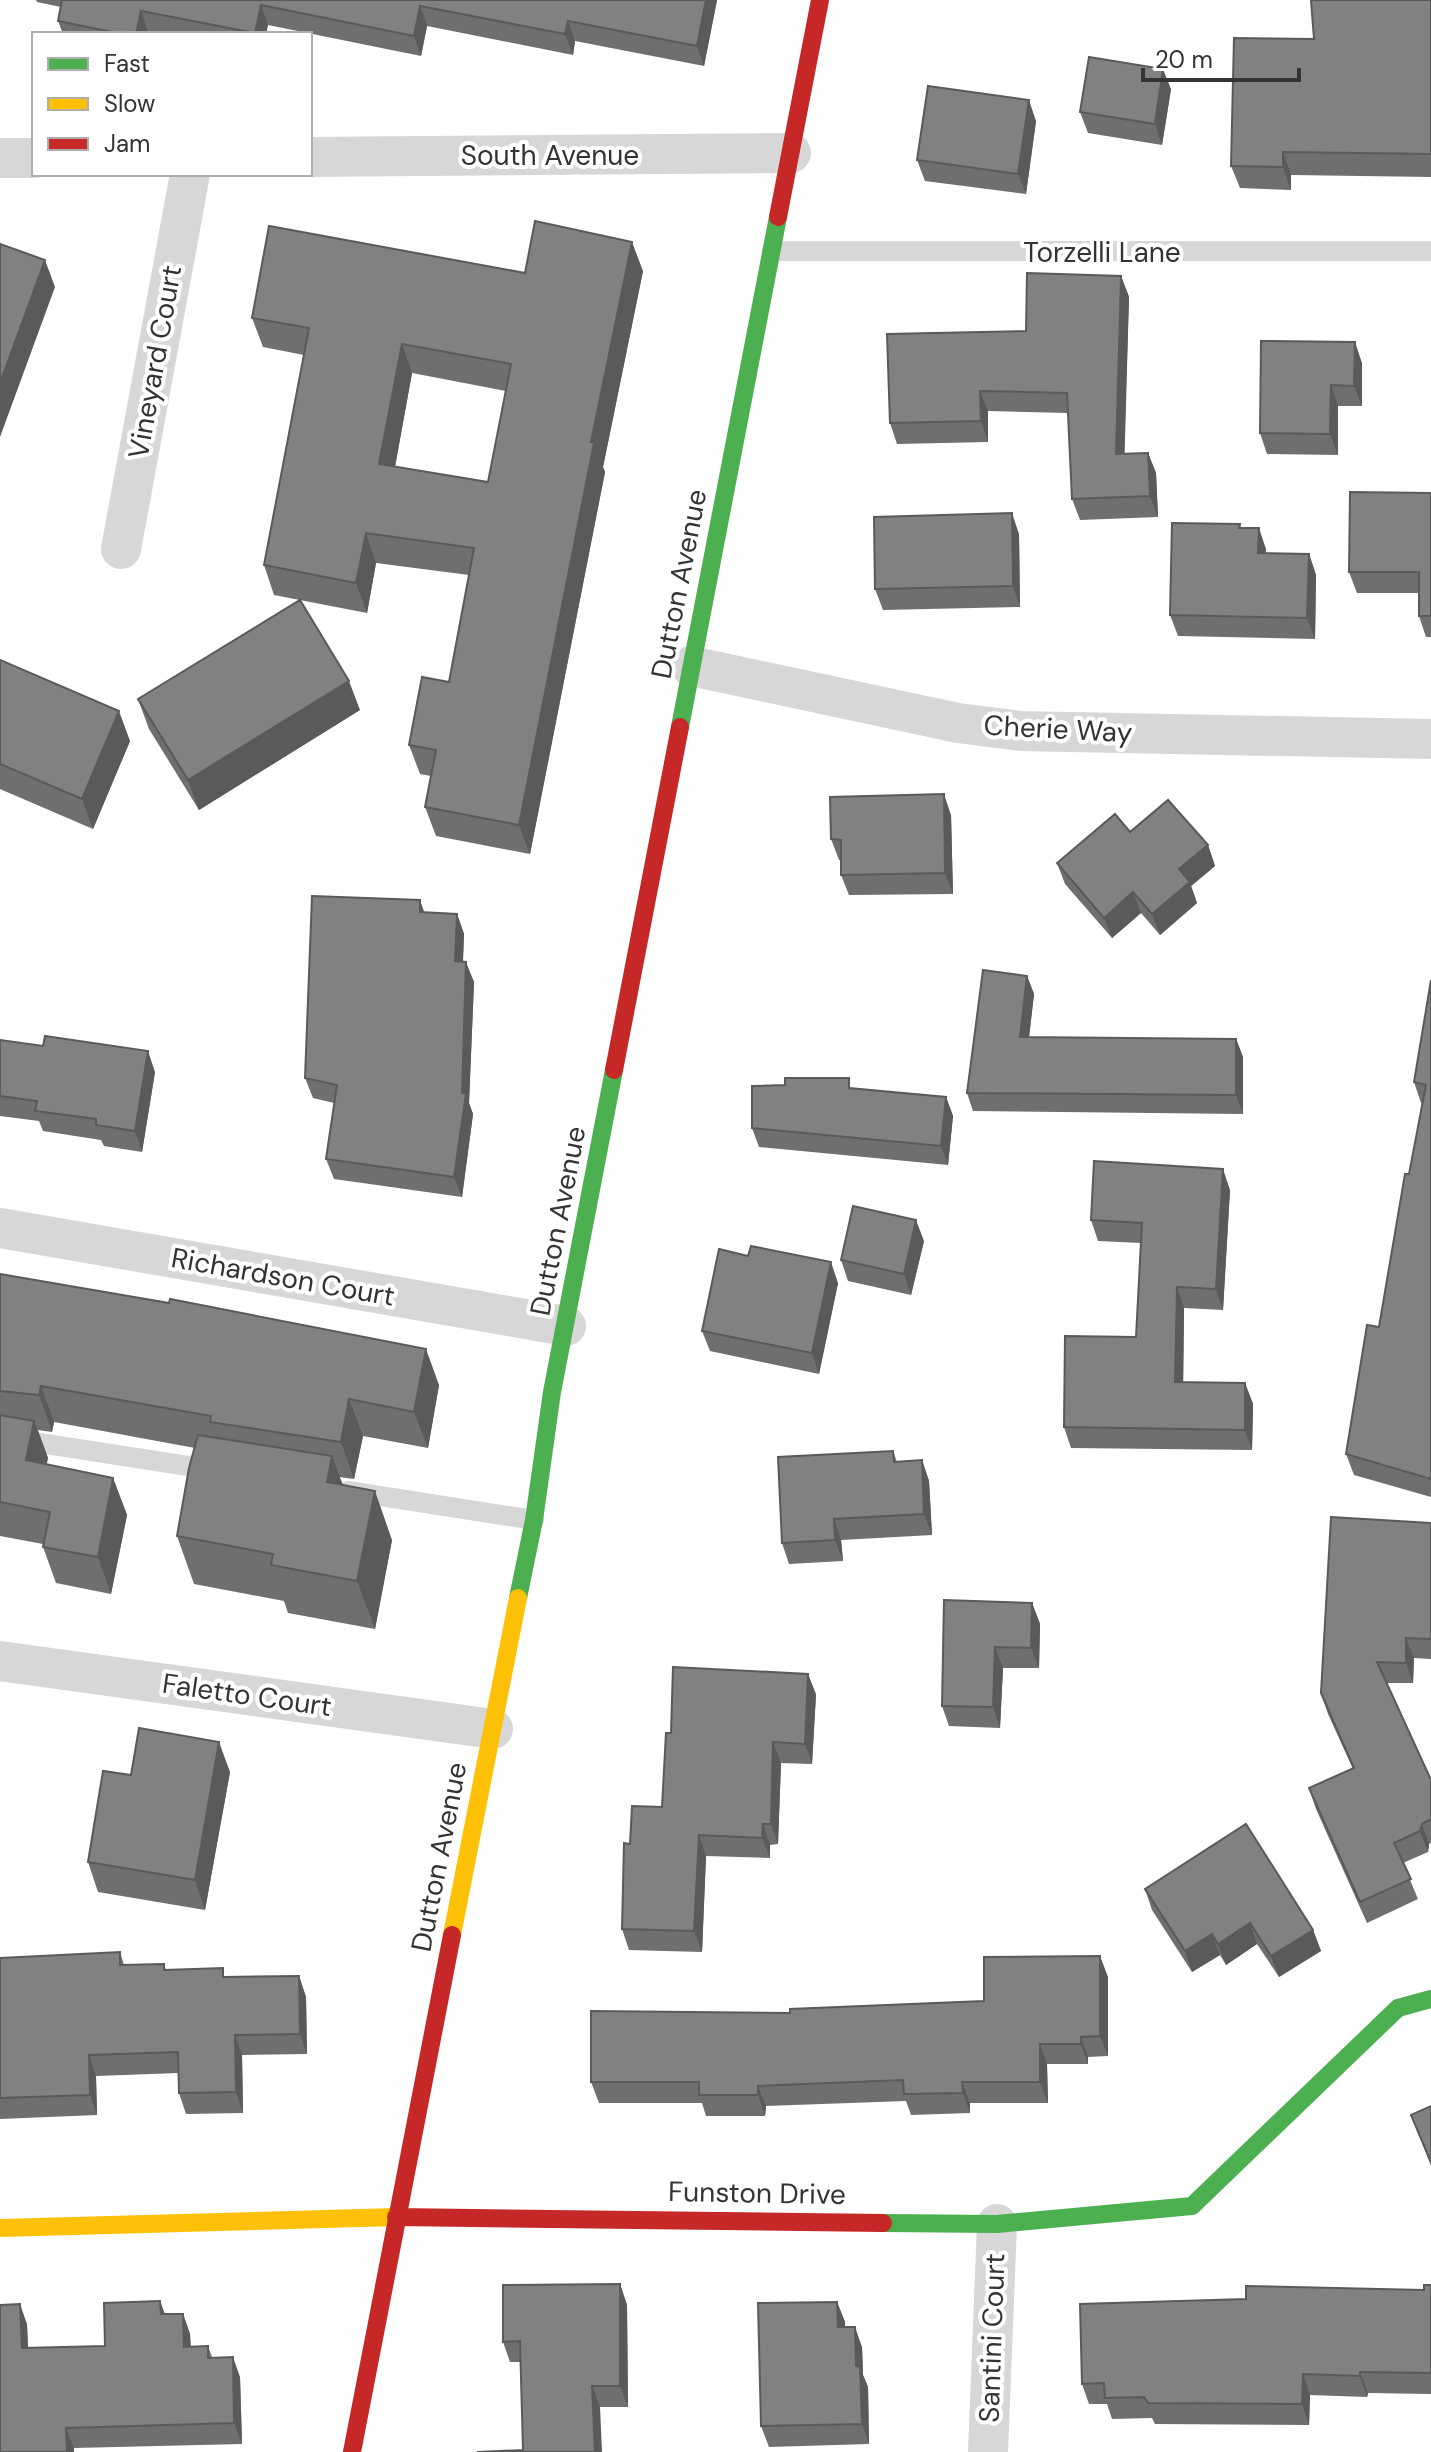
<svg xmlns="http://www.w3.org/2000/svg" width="1431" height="2452" viewBox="0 0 1431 2452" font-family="'DM Sans',sans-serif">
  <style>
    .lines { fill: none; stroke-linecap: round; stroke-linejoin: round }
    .lane { stroke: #d7d7d7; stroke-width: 20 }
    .street { stroke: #d7d7d7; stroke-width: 40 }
    .fast { stroke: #4caf50; stroke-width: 18 }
    .slow { stroke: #ffc107; stroke-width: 18 }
    .jam { stroke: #c62828; stroke-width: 18 }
    .wall { fill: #6f6f6f; fill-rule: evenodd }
    .shaded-wall { fill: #5a5a5a }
    .building { fill: #818181; stroke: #5a5a5a; stroke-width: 2; fill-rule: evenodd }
    .labels { text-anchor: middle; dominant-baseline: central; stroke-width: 8; stroke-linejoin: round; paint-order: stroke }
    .street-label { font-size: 28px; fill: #333; stroke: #fff }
  </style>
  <rect width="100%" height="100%" fill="#fff"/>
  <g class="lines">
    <path class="lane" d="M772,251H1431
      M0,1437L214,1470
      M348,1491L534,1520"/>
    <path class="street" d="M310,157L791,153
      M0,158H34
      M121,549L190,174
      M691,666L958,723L1020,731L1431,739
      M0,1228L566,1326
      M0,1661L493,1729
      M988,2452L997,2224"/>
    <path class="fast" d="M680,727L778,217
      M518,1598L534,1520L552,1392L614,1070
      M883,2223L997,2224L1192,2206L1398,2008L1431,1999"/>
    <path class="slow" d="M452,1935L518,1598
      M0,2228L396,2217"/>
    <path class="jam" d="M778,217L820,0
      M614,1070L680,727
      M396,2217L883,2223
      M352,2452L452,1935"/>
  </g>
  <path class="wall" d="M36,0H717L704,66L575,41L573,55L427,26L421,56L268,25L266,34H160L148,32V34H63L58,21L61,7L37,2Z
    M1431,0V177L1291,175V190L1240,188L1231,166L1314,39Z
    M1171,89L1162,145L1088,133L1080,112Z
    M1036,121L1026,194L925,181L917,160Z
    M643,271L603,467L605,472L530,854L436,836L425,807L431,776L420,774L409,745L449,682L469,575L376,563L367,613L274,595L264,565L304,355L263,347L252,318L525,273ZM412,373L506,391L488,482L395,467Z
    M1121,276L1129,297L1124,454L1148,453L1156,473L1158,517L1080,520L1072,499L1068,413L988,411V442L897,444L890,423L1026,331Z
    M1362,363V406H1338V455L1267,454L1260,433Z
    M1431,493V637H1426L1419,616V593H1357L1349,572Z
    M1240,524L1241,528L1266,549V553L1309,554L1316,575L1315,639L1178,636L1170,615Z
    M1019,534L1020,607L883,610L875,589Z
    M0,660L130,741L93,829L0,789Z
    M138,699L360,710L199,810L149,729Z
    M951,815L953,894L849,895L841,875V860H839L831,839Z
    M1130,832L1208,845L1215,866L1191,886L1197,903L1160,935L1141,913L1112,938L1065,884L1057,863Z
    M424,913L457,914L464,934L463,962L474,982L469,1103L473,1114L462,1197L334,1179L326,1159L334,1103L313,1098L305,1078Z
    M1027,976L1034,994L1029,1037L1236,1039L1243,1057V1114L973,1111L967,1093Z
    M1431,980V1497L1354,1475L1346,1454L1379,1327L1423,1103H1421L1414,1082Z
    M0,1040L155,1072L142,1152L104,1146L101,1140L43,1131L39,1121L0,1116Z
    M853,1089L946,1097L953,1116L948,1165L759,1147L752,1128Z
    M1230,1190L1223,1310L1184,1308L1183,1382L1245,1383L1253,1404L1252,1450L1071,1448L1064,1427L1136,1337L1141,1243L1098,1241L1091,1220Z
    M924,1241L911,1295L848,1281L841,1260Z
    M748,1256L838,1283L819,1374L710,1351L702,1331Z
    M0,1274L439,1385L428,1448L363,1436L354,1479L339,1477L343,1485L392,1540L375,1629L288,1613L284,1601L194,1584L177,1536L195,1448L54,1422L52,1432L38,1430L48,1458L46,1464L113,1478L127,1515L111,1594L56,1583L43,1547V1544L0,1536Z
    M893,1451L897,1462L922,1460L929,1481L932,1535L841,1540L843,1561L789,1564L782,1543Z
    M1431,1523V1659L1414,1658L1413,1683H1387L1431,1780V1843L1429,1844L1428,1852L1403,1863L1418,1899L1367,1923L1316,1809L1309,1788L1353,1769L1328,1714L1321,1693Z
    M1032,1603L1040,1624L1039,1668H1003L1000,1728L949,1726L942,1706Z
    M816,1694L812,1764L781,1763L778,1844L770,1845V1858L706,1856L702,1952L629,1950L622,1929L630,1844L662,1807L671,1733Z
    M230,1772L205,1910L98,1892L88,1862L131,1775Z
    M1145,1889L1313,1930L1321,1951L1279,1977L1257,1944L1226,1965L1220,1955L1192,1972L1152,1910Z
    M120,1952L124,1965L164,1964L166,1970L226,1977L299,1976L306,1997L307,2054L242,2055L243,2113L186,2114L179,2093V2073L96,2076L97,2115L0,2119V1958Z
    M1108,1977V2056L1088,2057V2064H1047L1048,2103H970V2113L911,2115L906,2101L766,2106L765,2116H706L702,2103H599L591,2082L790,2013L984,2001Z
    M1431,2106V2166L1411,2115Z
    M620,2284L627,2305L628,2407H600L523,2450L520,2362H510L503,2342Z
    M1431,2285V2394L1368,2393L1367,2397L1310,2395L1309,2425L1155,2424L1152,2418L1112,2419L1107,2404H1089L1082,2384L1246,2299L1424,2290Z
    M837,2302L845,2322V2327L862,2347L863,2375L868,2387L869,2444L769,2447L761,2426Z
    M165,2314H183L190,2334L191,2347L208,2346L212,2357L240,2377L242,2444L74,2448V2452H0L27,2324L28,2348L105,2346Z"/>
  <path class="shaded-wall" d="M706,0H717L704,66L697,46Z
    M261,5L268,25L266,34H255Z
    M420,6L427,26L421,56L414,36Z
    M141,11L148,32V34H136Z
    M568,21L575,41L573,55L565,34Z
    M1163,69L1171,89L1162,145L1155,124Z
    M1029,100L1036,121L1026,194L1018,174Z
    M1283,152L1291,175V190L1283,167Z
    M632,242L643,271L603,467L605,472L530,854L519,825L591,442Z
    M45,260L55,287L0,437V383Z
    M1121,276L1129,297L1124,475L1116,454Z
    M1355,342L1362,363V406L1354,386Z
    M402,344L412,373L390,494L379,464Z
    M1331,385L1338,406V455L1330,434Z
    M980,391L988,411V442L981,421Z
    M1148,453L1156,473L1158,517L1150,496Z
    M1012,513L1019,534L1020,607L1013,586Z
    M1259,528L1266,549V574L1258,553Z
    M366,533L376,563L367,613L356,583Z
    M1309,554L1316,575L1315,639L1307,618Z
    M349,681L360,710L199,810L188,780Z
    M119,711L130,741L93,829L82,799Z
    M944,794L951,815L953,894L945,873Z
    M1208,845L1215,866L1191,886L1197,903L1160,935L1152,914L1179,869Z
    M1133,892L1141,913L1112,938L1104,918Z
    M420,900L427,920L420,912Z
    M457,914L464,934L462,981L455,961Z
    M466,962L474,982L469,1103L473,1114L462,1197L454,1177L462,1093Z
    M1027,976L1034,994L1027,1055L1020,1037Z
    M1236,1039L1243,1057V1114L1236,1095Z
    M148,1051L155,1072L142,1152L135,1131Z
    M946,1097L953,1116L948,1165L941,1146Z
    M1223,1169L1230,1190L1223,1310L1216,1289Z
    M916,1220L924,1241L911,1295L904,1274Z
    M831,1262L838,1283L819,1374L812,1353Z
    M1177,1287L1184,1308L1183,1403L1175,1382Z
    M426,1349L439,1385L428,1448L414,1412Z
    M1245,1383L1253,1404L1252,1450L1245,1430Z
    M41,1386L54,1422L52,1432L39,1395Z
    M349,1399L363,1436L354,1479L341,1442Z
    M34,1421L48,1458L40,1497L26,1460Z
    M332,1456L350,1504L327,1482Z
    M922,1460L929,1481L932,1535L924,1514Z
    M113,1478L127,1515L111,1594L98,1557Z
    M375,1491L392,1540L375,1629L357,1581Z
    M834,1519L841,1540L843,1561L835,1540Z
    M1032,1603L1040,1624L1039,1668L1031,1648Z
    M1406,1638L1414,1658L1413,1683L1406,1663Z
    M995,1647L1003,1668L1000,1728L993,1707Z
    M808,1674L816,1694L812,1764L805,1744Z
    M219,1742L230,1772L205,1910L195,1880Z
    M773,1742L781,1763L778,1844L771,1824Z
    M763,1824L770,1845V1858L762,1838Z
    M1422,1824L1429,1844L1428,1852L1420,1831Z
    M699,1835L706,1856L702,1952L694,1931Z
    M1250,1923L1257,1944L1226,1965L1218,1944Z
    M1313,1930L1321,1951L1279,1977L1271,1956Z
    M1212,1934L1220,1955L1192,1972L1185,1951Z
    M1100,1956L1108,1977V2056L1100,2036Z
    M299,1976L306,1997L307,2054L300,2034Z
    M235,2035L242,2055L243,2113L236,2092Z
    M1081,2037L1088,2057V2064L1081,2044Z
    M1040,2044L1047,2064L1048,2103L1040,2082Z
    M89,2055L96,2076L97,2115L90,2095Z
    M962,2082L970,2103V2113L963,2093Z
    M758,2086L766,2106L765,2116L758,2095Z
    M620,2284L627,2305L628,2407L620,2386Z
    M160,2301L168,2322L161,2314Z
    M837,2302L845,2322V2348L838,2327Z
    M20,2304L27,2324L29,2369L22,2348Z
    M183,2314L190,2334L191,2368L184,2347Z
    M855,2327L862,2347L863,2375L868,2387L869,2444L862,2424L856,2366Z
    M233,2357L240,2377L242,2444L234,2423Z
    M1360,2372L1368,2393L1367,2397L1360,2376Z
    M1303,2374L1310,2395L1309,2425L1302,2404Z
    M592,2386L600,2407L602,2452H595Z
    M66,2428L74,2448V2452H67Z"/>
  <path class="building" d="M62,0H706L697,46L568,21L565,34L420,6L414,36L261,5L255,33L141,11L136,34H122L58,21Z
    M1311,0H1431V154L1283,152V167L1231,166L1234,38L1314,39Z
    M1089,57L1163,69L1155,124L1080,112Z
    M928,86L1029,100L1018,174L917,160Z
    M535,221L632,242L591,442L594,443L519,825L425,807L436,750L409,745L422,677L449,682L474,548L366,533L356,583L264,565L309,328L252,318L269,226L525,273ZM402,344L511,364L488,482L379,464Z
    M0,244L45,260L0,383Z
    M1027,273L1121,276L1116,454L1148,453L1150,496L1072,499L1067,393L980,391L981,421L890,423L887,334L1026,331Z
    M1261,341L1355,342L1354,386L1331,385L1330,434L1260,433Z
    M1350,492L1431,493V616H1419V572H1349Z
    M1012,513L1013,586L875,589L874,517Z
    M1172,523L1240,524L1239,528H1259L1258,553L1309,554L1307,618L1170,615Z
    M300,600L349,681L188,780L138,699Z
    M0,660L119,711L82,799L0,764Z
    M944,794L945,873L841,875V840L831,839L830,797Z
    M1168,800L1208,845L1179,869L1190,882L1152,914L1133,892L1104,918L1057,863L1115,814L1130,832Z
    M312,896L420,900V912L457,914L455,961L466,962L462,1093L466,1094L454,1177L326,1159L337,1085L305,1078Z
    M983,970L1027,976L1020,1037L1236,1039V1095L967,1093Z
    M1431,980V1479L1346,1454L1367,1325L1379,1327L1405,1174H1409L1426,1085L1414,1082Z
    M45,1036L148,1051L135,1131L96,1125V1119L35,1111L37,1101L0,1096V1040L43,1046Z
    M785,1078H849V1088L946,1097L941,1146L752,1128V1086L785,1085Z
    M1094,1161L1223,1169L1216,1289L1177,1287L1175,1382L1245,1383V1430L1064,1427L1065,1336L1136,1337L1142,1223L1091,1220Z
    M853,1206L916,1220L904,1274L841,1260Z
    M751,1246L831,1262L812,1353L702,1331L719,1249L748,1256Z
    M0,1274L169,1303L170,1299L426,1349L414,1412L349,1399L341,1442L210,1422L211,1416L41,1386L39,1395L0,1391Z
    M0,1415L34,1421L26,1460L113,1478L98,1557L43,1547L50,1512L0,1502Z
    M198,1435L332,1456L327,1482L375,1491L357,1581L271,1565L273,1554L177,1536L189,1468Z
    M893,1451L894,1462L922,1460L924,1514L834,1519L835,1540L782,1543L778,1457Z
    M1331,1517L1431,1523V1639L1406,1638V1663L1377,1662L1431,1780V1819L1422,1824L1420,1831L1394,1843L1411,1879L1360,1902L1309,1788L1354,1768L1321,1693Z
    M944,1600L1032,1603L1031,1648L995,1647L993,1707L942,1706Z
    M673,1667L808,1674L805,1744L773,1742L771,1824H763L762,1838L699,1835L694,1931L622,1929L624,1843L630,1844L632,1806L662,1807L666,1733H671Z
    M139,1728L219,1742L195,1880L88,1862L103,1771L131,1775Z
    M1246,1824L1313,1930L1271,1956L1250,1923L1218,1944L1212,1934L1185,1951L1145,1889Z
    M120,1952V1965L164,1964V1970L223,1968V1977L299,1976L300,2034L235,2035L236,2092L179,2093L178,2052L89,2055L90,2095L0,2098V1958Z
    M1100,1956V2036L1081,2037V2044H1040V2082H962L963,2093L904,2094L903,2080L758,2086V2095H699V2082H591V2011L790,2013V2009L984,2001V1957Z
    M1431,2106V2162L1411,2115Z
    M620,2284V2386H592L595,2452H477L523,2450L520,2341L503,2342V2285Z
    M1424,2285H1431V2373L1360,2372V2376L1303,2374L1302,2404L1148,2403L1144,2397L1105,2398L1104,2383L1082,2384L1080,2304L1246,2299V2286L1424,2290Z
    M160,2301L161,2314H183L184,2347L208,2346V2358L233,2357L234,2423L66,2428L67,2452H0V2305L20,2304L22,2348L105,2346L104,2303Z
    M837,2302L838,2327H855L856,2366L860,2367L862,2424L761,2426L758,2303Z"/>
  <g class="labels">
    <g class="street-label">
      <text x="550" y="155">South Avenue</text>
      <text x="1102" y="252">Torzelli Lane</text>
      <text transform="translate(155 362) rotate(-80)">Vineyard Court</text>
      <text transform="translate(679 584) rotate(-79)">Dutton Avenue</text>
      <text transform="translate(1058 729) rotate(3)">Cherie Way</text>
      <text transform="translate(558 1221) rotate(-79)">Dutton Avenue</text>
      <text transform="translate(283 1277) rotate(10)">Richardson Court</text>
      <text transform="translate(247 1695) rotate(8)">Faletto Court</text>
      <text transform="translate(439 1857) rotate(-79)">Dutton Avenue</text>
      <text transform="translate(757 2193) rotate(1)">Funston Drive</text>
      <text transform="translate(992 2338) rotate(-88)">Santini Court</text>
    </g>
  </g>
  <rect x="32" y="32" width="280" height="144" fill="#ffffff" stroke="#adadad" stroke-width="2"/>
  <rect x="48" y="58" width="40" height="12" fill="#4caf50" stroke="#adadad" stroke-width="2"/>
  <text x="104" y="72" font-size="24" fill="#333333">Fast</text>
  <rect x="48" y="98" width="40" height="12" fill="#ffc107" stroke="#adadad" stroke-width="2"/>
  <text x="104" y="112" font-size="24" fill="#333333">Slow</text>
  <rect x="48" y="138" width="40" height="12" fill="#c62828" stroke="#adadad" stroke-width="2"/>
  <text x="104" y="152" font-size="24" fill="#333333">Jam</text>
  <path d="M1143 68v12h156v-12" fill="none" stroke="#333333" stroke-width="4"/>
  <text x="1155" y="68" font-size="24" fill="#333333" stroke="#ffffff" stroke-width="6" paint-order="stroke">20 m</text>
</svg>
